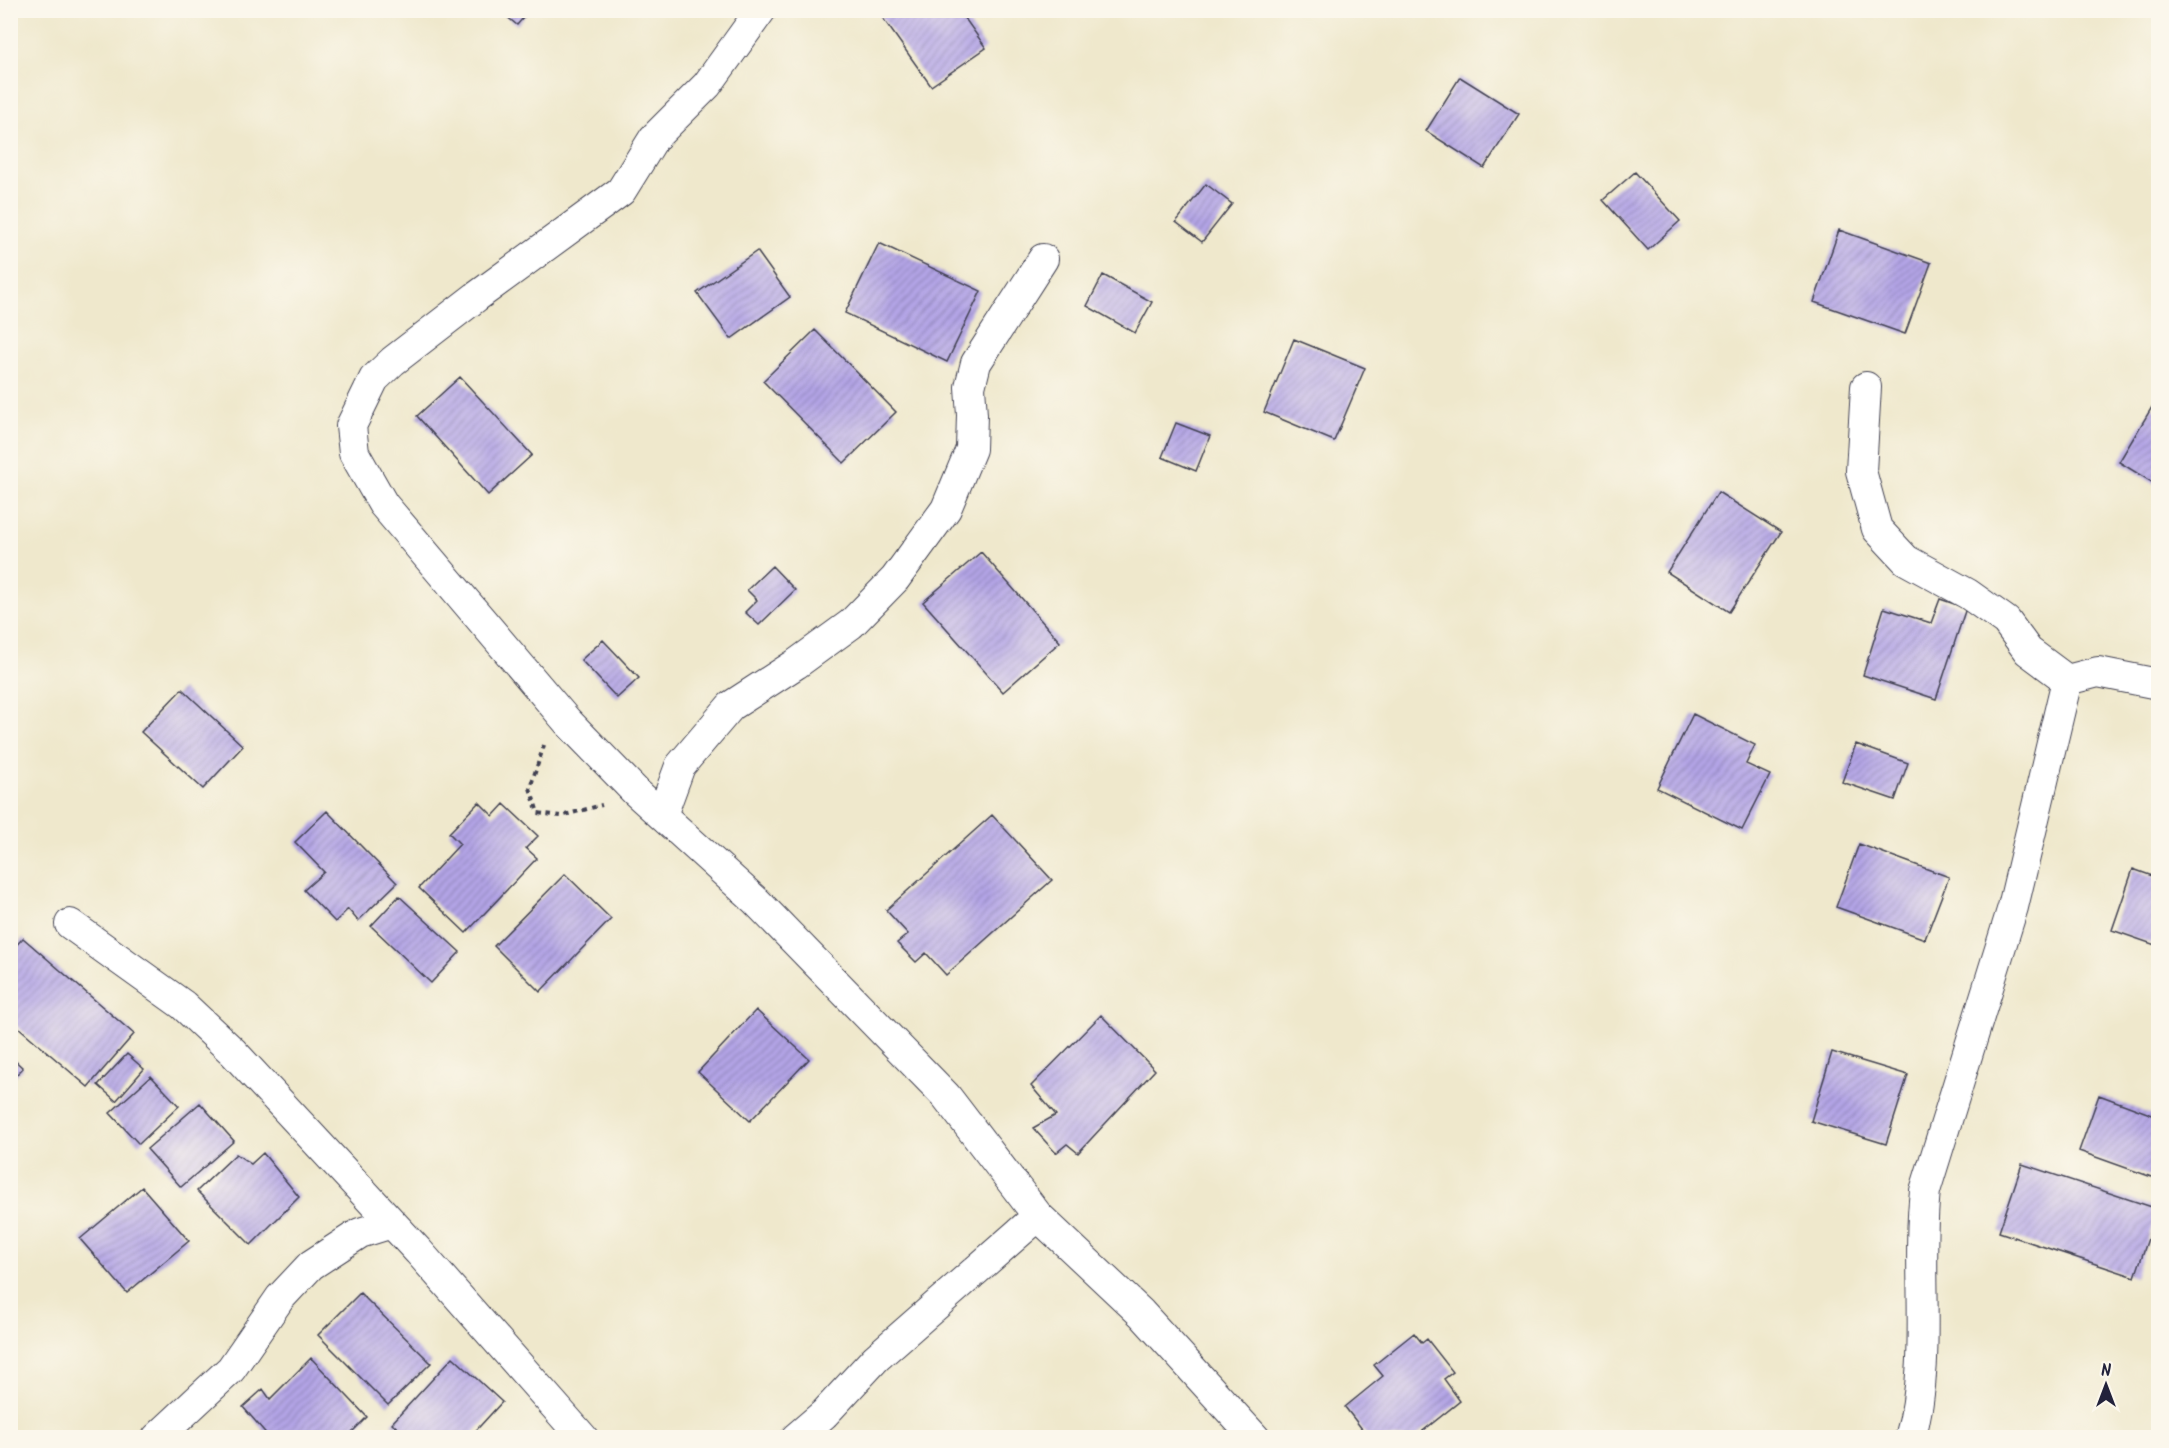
<svg xmlns="http://www.w3.org/2000/svg" width="2169" height="1448" viewBox="0 0 2169 1448" font-family="Kalam,sans-serif">
  <style>
    .building { fill: url(#building-hatch) }
    .lines { fill: none; stroke-linecap: round; stroke-linejoin: round }
    .minor-casing { stroke: #414051; stroke-width: 32 }
    .path { stroke: #414051; stroke-width: 4; stroke-dasharray: 4.5 4.5; stroke-linecap: butt }
    .minor { stroke: #fff; stroke-width: 30 }
  </style>
  <defs>
    <pattern id="building-hatch" width="6" height="6" patternUnits="userSpaceOnUse" patternTransform="scale(1.5)"><rect width="6" height="6" fill="#b3a4e6"/><path d="M-1 1l2-2M0 6l6-6M5 7l2-2" fill="none" stroke="#9185bc"/></pattern>
  </defs>
  <rect width="100%" height="100%" fill="#fbf7ec"/>
  <filter id="ink" filterUnits="userSpaceOnUse"><feTurbulence type="fractalNoise" baseFrequency=".0167" numOctaves="2"/><feDisplacementMap in="SourceGraphic" scale="12" xChannelSelector="R" yChannelSelector="G"/><feConvolveMatrix kernelMatrix="1 2 1 2 8 2 1 2 1" color-interpolation-filters="sRGB"/></filter>
  <filter id="wash" filterUnits="userSpaceOnUse"><feTurbulence type="fractalNoise" baseFrequency=".008" numOctaves="4" result="noise"/><feDisplacementMap in="SourceGraphic" scale="24" xChannelSelector="R" yChannelSelector="G"/><feGaussianBlur stdDeviation="1.35" result="paint"/><feColorMatrix in="noise" values="0 0 0 0 0 0 0 0 0 0 0 0 0 0 0 0 0 1.4 0 .05"/><feComposite in="paint" operator="in"/></filter>
  <g filter="url(#wash)">
    <rect width="100%" height="100%" fill="#efe8cc"/>
    <g id="blocks">
      <path class="building" d="M499,10H530L517,25Z
        M877,10H959L986,48L931,86Z
        M1460,77L1519,114L1484,168L1426,131Z
        M1635,172L1680,221L1648,250L1603,200Z
        M1206,184L1232,204L1202,242L1176,222Z
        M1839,230L1931,263L1905,334L1814,302Z
        M879,243L981,291L947,362L845,313Z
        M757,251L790,297L731,339L697,293Z
        M1103,275L1152,302L1135,333L1087,306Z
        M815,330L896,412L844,463L763,381Z
        M1294,339L1365,368L1334,441L1264,412Z
        M460,377L532,455L488,495L417,416Z
        M2152,407L2158,411V486L2119,462Z
        M1176,423L1210,436L1196,471L1162,457Z
        M1718,492L1781,532L1729,612L1667,572Z
        M981,552L1060,642L1003,692L923,602Z
        M772,566L795,590L759,625L745,612L757,600L747,590Z
        M1940,599L1966,608L1936,699L1863,675L1884,608L1931,623Z
        M603,640L639,678L617,698L581,660Z
        M182,689L243,746L203,789L141,732Z
        M1693,714L1755,745L1746,764L1770,775L1742,830L1657,788Z
        M1856,744L1908,763L1895,800L1842,782Z
        M479,802L493,816L504,804L538,836L526,848L537,858L466,933L419,888L460,844L449,833Z
        M327,811L397,883L358,921L348,909L335,922L304,890L324,872L295,842Z
        M992,815L1052,880L946,975L926,953L916,962L897,943L908,934L886,910Z
        M1859,844L1949,877L1925,939L1836,907Z
        M2133,869L2158,878V946L2112,930Z
        M565,874L611,919L540,992L494,946Z
        M399,896L460,952L431,983L371,926Z
        M23,938L134,1034L88,1087L10,1020V952Z
        M756,1010L809,1059L750,1121L698,1072Z
        M1101,1015L1155,1070L1078,1153L1067,1144L1056,1153L1033,1128L1056,1115L1031,1086Z
        M1832,1052L1908,1075L1886,1144L1811,1121Z
        M127,1054L144,1069L116,1101L98,1085Z
        M10,1056L23,1068L10,1081Z
        M151,1076L179,1106L139,1144L110,1113Z
        M2099,1095L2158,1117L2157,1179L2079,1151Z
        M200,1103L234,1141L181,1187L147,1149Z
        M263,1153L299,1197L251,1245L197,1191L236,1154L251,1164Z
        M2022,1164L2158,1209L2135,1277L1999,1232Z
        M142,1187L189,1241L127,1293L80,1239Z
        M360,1293L431,1363L388,1405L318,1335Z
        M1414,1333L1422,1343L1427,1339L1453,1372L1444,1379L1460,1401L1414,1438H1369L1345,1407L1383,1376L1374,1365Z
        M453,1357L502,1402L469,1438H408L392,1423Z
        M311,1358L367,1417L346,1438H270L243,1407L263,1389L270,1399Z"/>
    </g>
  </g>
  <g filter="url(#ink)">
    <use href="#blocks" fill-opacity="0" stroke="#414051" stroke-width="1.5"/>
    <g class="lines">
      <g class="minor-casing">
        <path id="minor" d="M761,10L707,85L654,138L621,191L476,297L393,361L374,379L351,426L354,453L383,504L567,721L636,792L756,901L946,1096L1038,1216L1141,1313L1255,1438
          M1866,387L1861,471L1877,529L1906,560L1968,594L2006,621L2028,651L2067,680
          M2067,680L2098,672L2158,684
          M662,815L680,766L731,706L796,664L851,624L895,579L946,509L971,449L972,415L970,387L976,363L1043,259
          M70,924L183,1005L233,1052L419,1252L583,1438
          M157,1438L231,1369L280,1298L311,1265L360,1233L392,1223
          M796,1438L824,1414L876,1358L1038,1216
          M1910,1438C1933,1362 1916,1270 1925,1191L2013,907L2067,680"/>
      </g>
      <path class="path" d="M544,745L530,788L538,813L561,816L602,805"/>
      <use href="#minor" class="minor"/>
    </g>
  </g>
  <rect width="2169" height="1448" fill="none" stroke="#fbf7ec" stroke-width="36"/>
  <g transform="translate(2106 1385)" stroke="#fbf7ec" stroke-width="4.5" paint-order="stroke">
  <path d="M0-4.5L10 22L0 15L-10 22Z" fill="#22223b"/>
  <text y="-9" font-size="16" font-weight="bold" text-anchor="middle" fill="#22223b">N</text>
  </g>
</svg>
